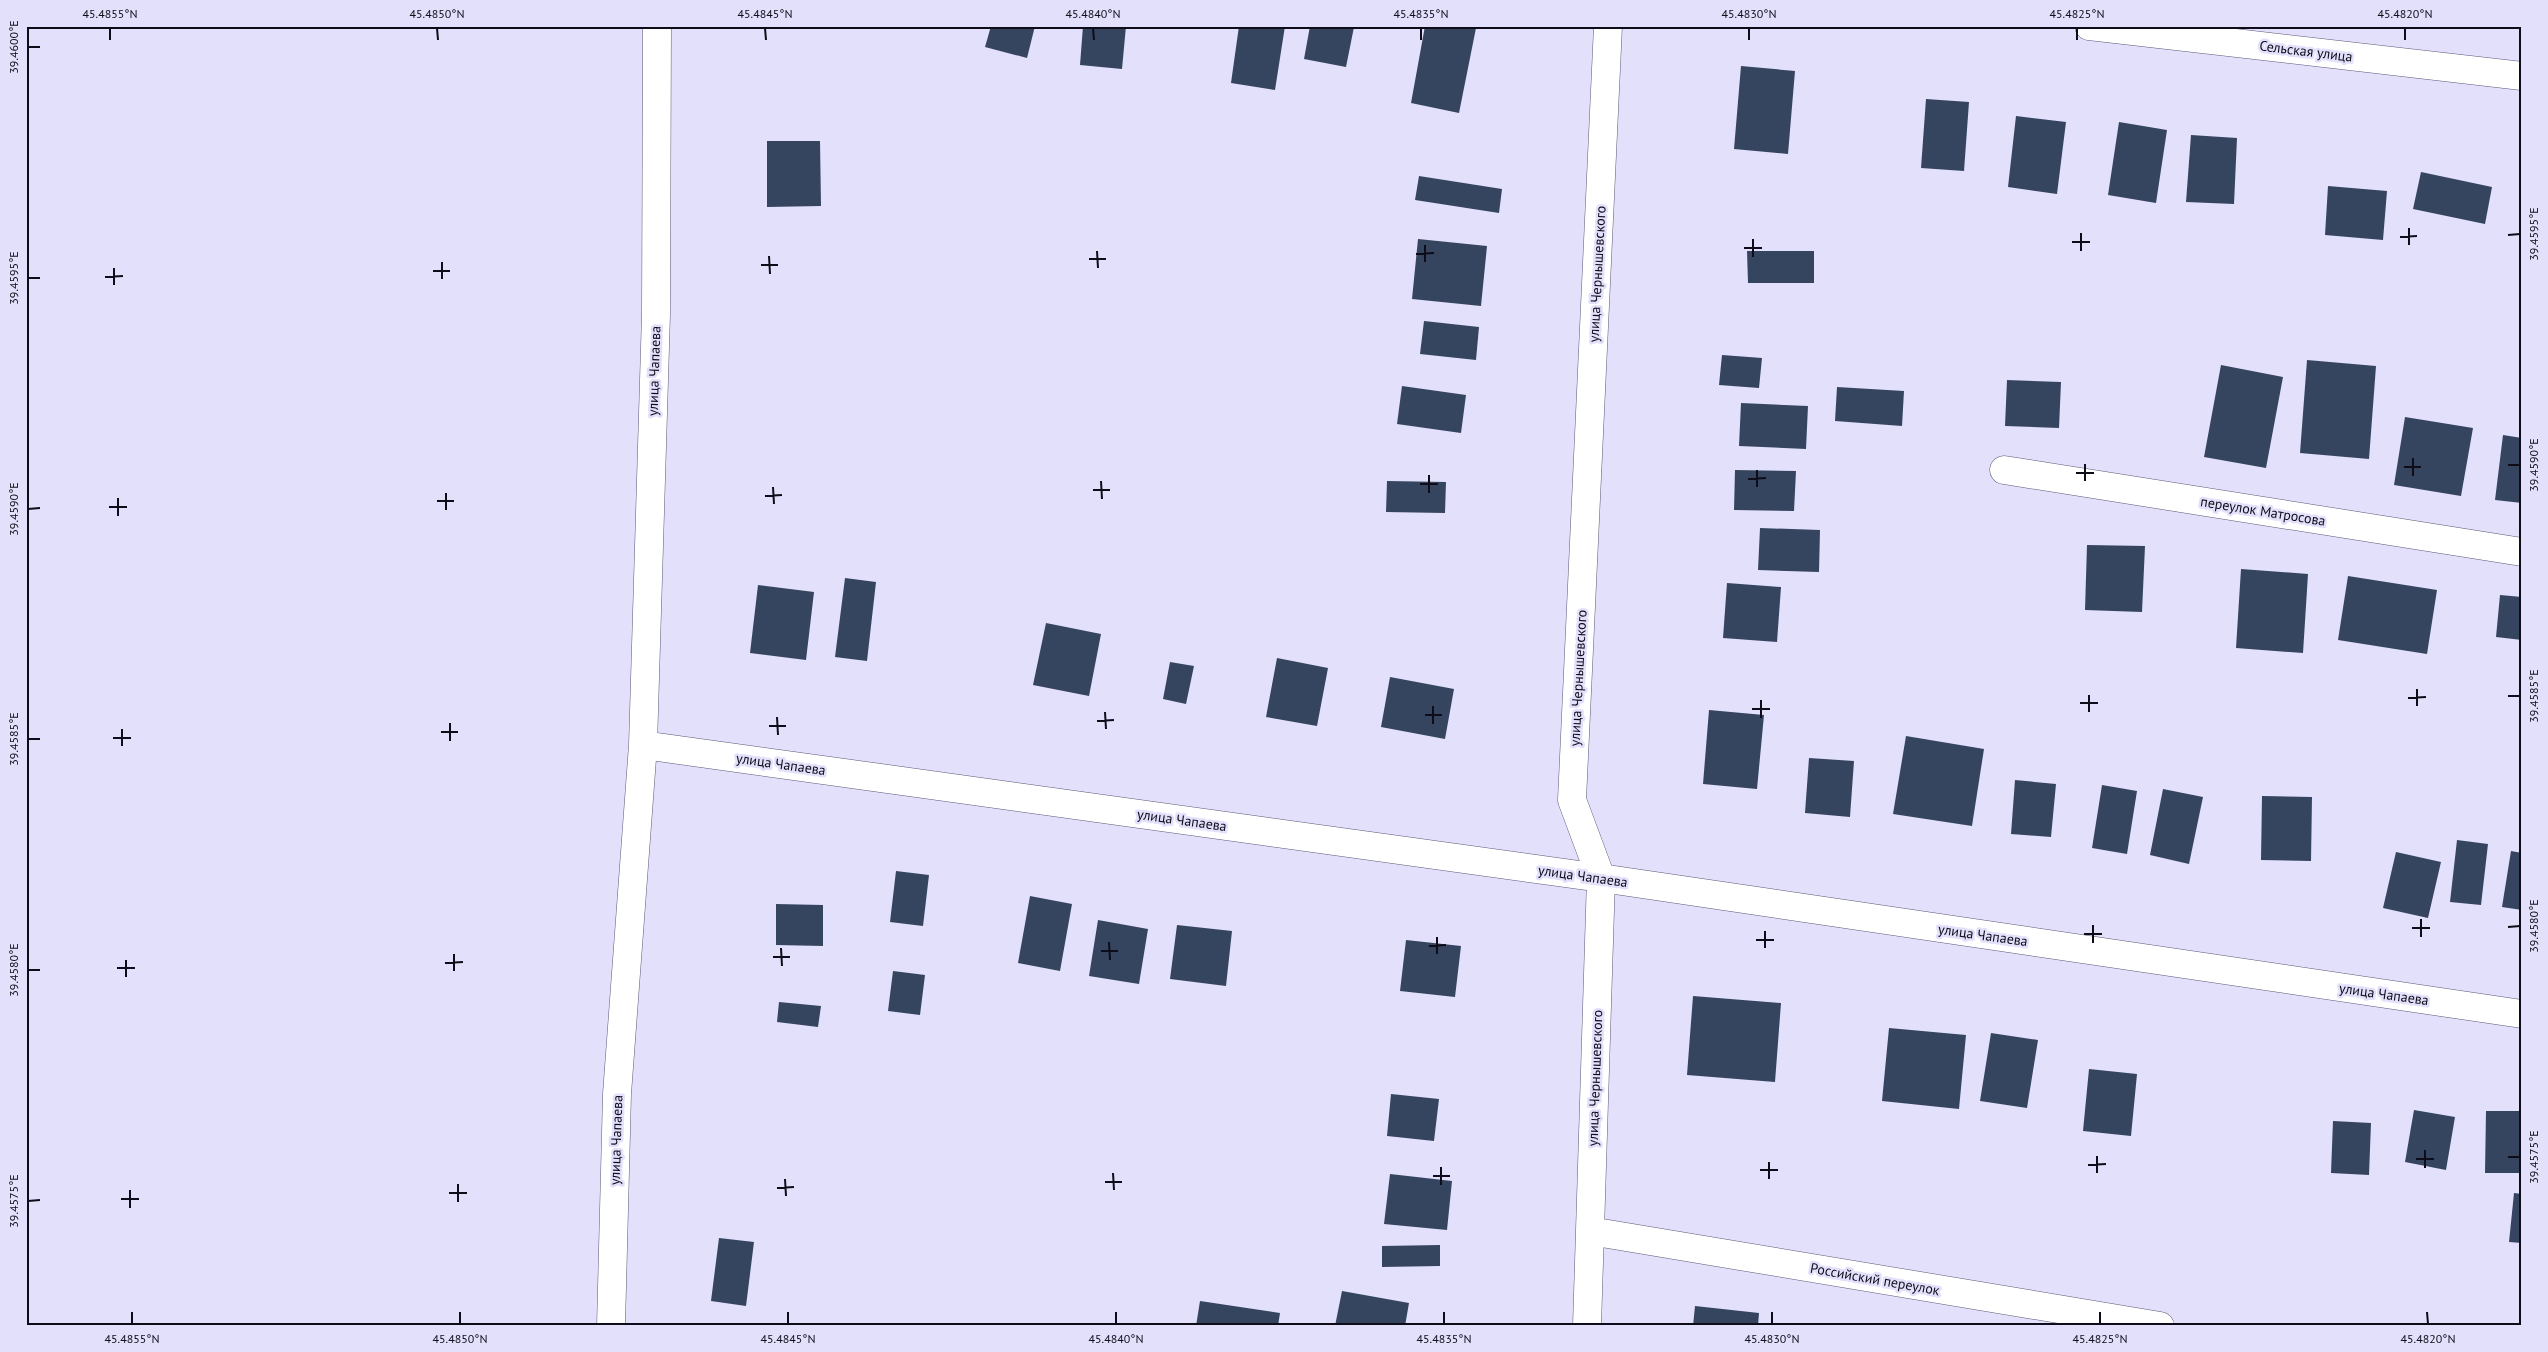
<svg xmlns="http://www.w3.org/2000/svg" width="2548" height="1352" viewBox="0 0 2548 1352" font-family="'PT Sans',sans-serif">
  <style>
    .building { fill: #36455f }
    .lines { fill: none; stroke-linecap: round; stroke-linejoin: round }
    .street-casing { stroke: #5c5876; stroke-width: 29 }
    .street { stroke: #fff; stroke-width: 28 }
    .ticks { fill: none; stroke: #0e0c18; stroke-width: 2 }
    .labels { text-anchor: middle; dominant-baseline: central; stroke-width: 5; stroke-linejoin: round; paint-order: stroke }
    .street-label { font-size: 14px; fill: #0e0c18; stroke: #e3e0fc }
    .neatline { fill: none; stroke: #0e0c18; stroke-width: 2 }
    .ticks-label { font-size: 12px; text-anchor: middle; fill: #0e0c18 }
  </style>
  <rect width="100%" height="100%" fill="#e3e0fc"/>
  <path class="building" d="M991,26H1035L1027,58L985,47Z
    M1083,26H1126L1122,69L1080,65Z
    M1239,26H1285L1275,90L1231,83Z
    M1310,26L1354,27L1346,67L1304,59Z
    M1425,26L1476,28L1459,113L1411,103Z
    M1741,66L1795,71L1788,154L1734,149Z
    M1926,99L1969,102L1964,171L1921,168Z
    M2016,116L2066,122L2057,194L2008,187Z
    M2119,122L2167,130L2156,203L2108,195Z
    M2191,135L2237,138L2234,204L2186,202Z
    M767,141H820L821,206L767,207Z
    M2421,172L2492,187L2485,224L2413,209Z
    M1419,176L1502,189L1499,213L1415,200Z
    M2328,186L2387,191L2383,240L2325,235Z
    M1418,239L1487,246L1481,306L1412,299Z
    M1747,251H1814V283H1748Z
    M1424,321L1479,327L1476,360L1420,354Z
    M1722,355L1762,358L1759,388L1719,385Z
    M2307,360L2376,366L2369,459L2300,453Z
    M2221,365L2283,377L2266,468L2204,457Z
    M2007,380L2061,382L2059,428L2005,426Z
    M1402,386L1466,395L1461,433L1397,424Z
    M1837,387L1904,391L1902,426L1835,421Z
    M1741,403L1808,406L1806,449L1739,446Z
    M2405,417L2473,428L2461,496L2394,485Z
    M2503,435L2522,438V503L2495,500Z
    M1735,470L1796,471L1794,511L1734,510Z
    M1387,481L1446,482L1445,513L1386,512Z
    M1760,528L1820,530L1819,572L1758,570Z
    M2087,545L2145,546L2142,612L2085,610Z
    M2241,569L2308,574L2303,653L2236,648Z
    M2348,576L2437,590L2427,654L2338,640Z
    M845,578L876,582L867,661L835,657Z
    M1727,583L1781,587L1777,642L1723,638Z
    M758,585L814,592L806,660L750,653Z
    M2500,595L2522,597V640L2496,637Z
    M1046,623L1101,634L1089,696L1033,685Z
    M1277,658L1328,668L1317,726L1266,717Z
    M1170,662L1194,666L1186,704L1163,699Z
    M1390,677L1454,689L1445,739L1381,727Z
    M1709,710L1764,715L1757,789L1703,784Z
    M1906,736L1984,749L1972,826L1893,814Z
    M1809,758L1854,761L1850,817L1805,813Z
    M2015,780L2056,784L2051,837L2011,834Z
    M2102,785L2137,791L2127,854L2092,848Z
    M2163,789L2203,797L2189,864L2150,855Z
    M2262,796L2312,797L2311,861L2261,860Z
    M2457,840L2488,844L2481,905L2450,902Z
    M2511,851L2522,853V910L2502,907Z
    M2396,852L2441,862L2428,918L2383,908Z
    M896,871L929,875L923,926L890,922Z
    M1030,896L1072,904L1060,971L1018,963Z
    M776,904L823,905V946L776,945Z
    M1098,920L1148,929L1139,984L1089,976Z
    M1177,925L1232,931L1226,986L1170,979Z
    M1406,940L1461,946L1455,997L1400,991Z
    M893,971L925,975L920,1015L888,1011Z
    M1693,996L1781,1003L1775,1082L1687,1075Z
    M779,1002L821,1006L818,1027L777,1022Z
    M1889,1028L1966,1035L1959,1109L1882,1101Z
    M1991,1033L2038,1040L2027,1108L1980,1101Z
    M2089,1069L2137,1074L2131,1136L2083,1131Z
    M1391,1094L1439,1099L1434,1141L1387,1136Z
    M2414,1110L2455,1117L2446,1170L2405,1162Z
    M2486,1111H2522V1173H2485Z
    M2333,1121L2371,1123L2369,1175L2331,1173Z
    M1390,1174L1452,1181L1447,1230L1384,1224Z
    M2514,1193L2522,1194V1243L2509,1242Z
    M719,1238L754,1242L746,1306L711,1301Z
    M1440,1245V1266L1382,1267V1246Z
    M1342,1291L1409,1303L1405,1326H1335Z
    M1200,1301L1280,1313L1278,1326H1196Z
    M1695,1306L1759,1313L1758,1326H1693Z"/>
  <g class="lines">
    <g class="street-casing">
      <path id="street" d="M2089,26L2522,76
        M2004,470L2522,552
        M643,745L1601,878L2522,1014
        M1590,1231L2160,1326
        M611,1326L617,1094L643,745L656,314L657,26
        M1587,1326L1601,878L1572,800L1608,26"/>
    </g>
    <use href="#street" class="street"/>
  </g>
  <path class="ticks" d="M110,28V40M437,28L438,40M765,28L766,40M1093,28L1094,40M1421,28V40M1749,28V40M2077,28V40M2405,28V40M28,47H40M2409,228V245M2081,233V251M2508,235L2520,234M2400,237L2417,236M1753,239V257M2072,242H2090M1425,245V262M1744,248H1762M1097,251L1098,268M1416,254L1434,253M769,256L770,274M1089,259H1106M442,262V279M761,265H778M114,268V285M433,271H450M105,277L123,276M28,278H40M2413,458V476M2085,464V481M2508,465H2520M2404,467H2421M1757,470V487M2076,473H2094M1429,475V493M1748,479L1766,478M1101,481L1102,499M1420,484H1438M773,487L774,504M1093,490H1110M446,493V510M765,496L782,495M118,498V516M437,501H454M109,507H127M28,509L40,508M2417,689V706M2089,695V712M2508,696H2520M2408,698L2426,697M1761,700V718M2080,703H2098M1433,706V724M1752,709H1770M1105,712L1106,729M1425,715H1442M777,717L778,735M1097,721L1114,720M450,723V741M769,726H786M122,729V746M441,732H458M113,738H131M28,739H40M2421,919V937M2093,925V943M2508,927L2520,926M2412,928H2430M1765,931V948M2084,934H2102M1437,937V954M1756,940H1774M1109,942L1110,960M1429,946L1446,945M781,948L782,966M1101,951H1118M454,954V971M773,957H790M126,960V977M445,963L463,962M117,968H135M28,970H40M2425,1150V1168M2097,1156V1173M2508,1157H2520M2416,1159H2434M1769,1162V1179M2088,1165L2106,1164M1441,1167V1185M1760,1170H1778M1113,1173L1114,1190M1433,1176H1450M785,1179L786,1196M1105,1182H1122M458,1184V1202M777,1188L794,1187M130,1190V1208M449,1193H467M121,1199H139M28,1201L40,1200M132,1312V1324M460,1312V1324M788,1312V1324M1116,1312V1324M1444,1312V1324M1772,1312V1324M2100,1312V1324M2427,1312L2428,1324"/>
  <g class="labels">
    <g class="street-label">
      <text transform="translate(2306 51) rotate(7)">Сельская улица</text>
      <text transform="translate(1597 274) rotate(-87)">улица Чернышевского</text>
      <text transform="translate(654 371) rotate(-88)">улица Чапаева</text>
      <text transform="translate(2263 511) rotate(9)">переулок Матросова</text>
      <text transform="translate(1578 678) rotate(-87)">улица Чернышевского</text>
      <text transform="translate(781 764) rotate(8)">улица Чапаева</text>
      <text transform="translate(1182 820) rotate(8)">улица Чапаева</text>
      <text transform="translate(1583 876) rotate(8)">улица Чапаева</text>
      <text transform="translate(1983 935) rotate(8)">улица Чапаева</text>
      <text transform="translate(2384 994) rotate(8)">улица Чапаева</text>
      <text transform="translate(1595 1078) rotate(-88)">улица Чернышевского</text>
      <text transform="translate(616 1140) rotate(-88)">улица Чапаева</text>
      <text transform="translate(1875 1279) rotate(10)">Российский переулок</text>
    </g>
  </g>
  <rect width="2548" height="1352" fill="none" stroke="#e3e0fc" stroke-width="55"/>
  <rect x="28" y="28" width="2492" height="1296" class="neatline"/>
  <g class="ticks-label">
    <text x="110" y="18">45.4855°N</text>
    <text x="437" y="18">45.4850°N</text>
    <text x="765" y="18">45.4845°N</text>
    <text x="1093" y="18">45.4840°N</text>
    <text x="1421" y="18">45.4835°N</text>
    <text x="1749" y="18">45.4830°N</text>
    <text x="2077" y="18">45.4825°N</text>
    <text x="2405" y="18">45.4820°N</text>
    <text transform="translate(14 47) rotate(-90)" y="4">39.4600°E</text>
    <text transform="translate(2534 234) rotate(-90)" y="4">39.4595°E</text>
    <text transform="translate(14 278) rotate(-90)" y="4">39.4595°E</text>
    <text transform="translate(2534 465) rotate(-90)" y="4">39.4590°E</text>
    <text transform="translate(14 509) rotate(-90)" y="4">39.4590°E</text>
    <text transform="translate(2534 696) rotate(-90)" y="4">39.4585°E</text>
    <text transform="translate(14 739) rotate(-90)" y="4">39.4585°E</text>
    <text transform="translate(2534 926) rotate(-90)" y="4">39.4580°E</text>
    <text transform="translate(14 970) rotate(-90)" y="4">39.4580°E</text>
    <text transform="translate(2534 1157) rotate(-90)" y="4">39.4575°E</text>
    <text transform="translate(14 1201) rotate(-90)" y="4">39.4575°E</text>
    <text x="132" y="1343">45.4855°N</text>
    <text x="460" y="1343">45.4850°N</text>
    <text x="788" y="1343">45.4845°N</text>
    <text x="1116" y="1343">45.4840°N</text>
    <text x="1444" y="1343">45.4835°N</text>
    <text x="1772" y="1343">45.4830°N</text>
    <text x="2100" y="1343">45.4825°N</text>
    <text x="2428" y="1343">45.4820°N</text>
  </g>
</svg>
